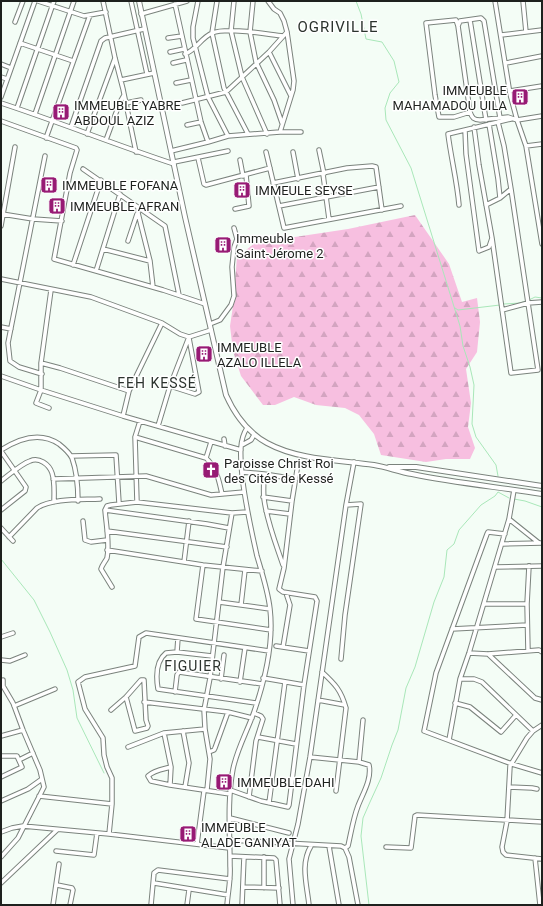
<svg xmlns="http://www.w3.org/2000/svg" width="543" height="906" viewBox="0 0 543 906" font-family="Roboto,sans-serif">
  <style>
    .forest { fill: url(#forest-firs) }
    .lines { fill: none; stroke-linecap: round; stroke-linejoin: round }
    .stream { stroke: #a9e7b9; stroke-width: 1 }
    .minor-casing { stroke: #7b837d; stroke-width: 5.5 }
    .major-casing { stroke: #7b837d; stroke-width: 6 }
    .minor { stroke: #fff; stroke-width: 3.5 }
    .major { stroke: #fff; stroke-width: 4 }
    .labels { text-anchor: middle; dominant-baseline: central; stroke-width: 3; stroke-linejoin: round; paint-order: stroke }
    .poi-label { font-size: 13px; fill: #1e211e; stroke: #fff; text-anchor: start }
    .neighbourhood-label { font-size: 14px; letter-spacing: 1px; fill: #2c332e; stroke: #fff }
    .quarter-label { font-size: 15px; letter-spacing: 1px; fill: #2c332e; stroke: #fff }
  </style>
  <defs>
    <pattern id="forest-firs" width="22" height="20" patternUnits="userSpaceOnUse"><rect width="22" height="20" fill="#f7bfe0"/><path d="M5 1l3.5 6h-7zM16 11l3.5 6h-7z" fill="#d3a4c0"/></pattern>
  </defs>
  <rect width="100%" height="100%" fill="#f4fdf6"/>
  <path class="forest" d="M415,215L449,264L462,302L477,298L480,322L477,352L466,369L471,403L468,427L475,448L470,459H446L426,462L381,455L374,434L359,415L345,408L316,405L294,397L275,405H263L241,376L233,351L230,326L233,306L237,257L255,243L348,229Z"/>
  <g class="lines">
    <path class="stream" d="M356,1L361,14L366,39L382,42L394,61L399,82L390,93L385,108L386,120L411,168L460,326L463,346L470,367L474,385L472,424L476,437L496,465L498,476
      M529,300L535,297L542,298
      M504,304L520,303L526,301
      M455,308L458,310L500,305
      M514,499L525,501L542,507
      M1,559L34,600L50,632L67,670L73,690L77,718L104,773
      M369,905L361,836L363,818L370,802L381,778L392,745L398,730L406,688L415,667L434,602L444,577L447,550L454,544L459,530L481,505L495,496L498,492L509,498"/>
    <g class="minor-casing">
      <path id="minor" d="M38,1L84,16L106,12
        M103,1L115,58L123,89L136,152
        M131,1L147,74
        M198,1L193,27V38L208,97L228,136
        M217,1L212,33L224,88L248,134
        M234,1L231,31L242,77L267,134
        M253,1L250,32L256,62L274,100L282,123
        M268,1L274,9L280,13L284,21L287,32L294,81L293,90L280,132
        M495,1L510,94L517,120L542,116
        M523,1L526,32
        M175,4L201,122L208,142
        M141,14L187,1
        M470,20L486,120
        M15,22L23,1
        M458,26L460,21L481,18L484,21L500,118
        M501,35L542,30
        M168,38L182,36
        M20,43L73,61
        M170,52L184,49
        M269,52L291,96
        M185,54C196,50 201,38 212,33C228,27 265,34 283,36
        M173,63L186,60
        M506,63L542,56
        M1,64L11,68
        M1,77L7,79
        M121,80L154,73
        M176,83L191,80
        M510,91L542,86
        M1,97L35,1
        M1,103C59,122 116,145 174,164
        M126,103L141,100
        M182,103L226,92L269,52L287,32
        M17,108L54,1
        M470,112L454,117H439L435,95L426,23L456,20L458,26L470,112C472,118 474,120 480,120L508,117L517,120L526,146L542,244
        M35,114L74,1
        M1,121L76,148L77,150L70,173L54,259L163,290L205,304
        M498,122L504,146L511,189L500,198
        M187,125L201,122
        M71,127L101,41L105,38L144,29
        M465,130L466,154L479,251L489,247L492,238L479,165L474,127
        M87,134L115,58
        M46,138L90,15
        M106,140L120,102L124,95
        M526,146L542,144
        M319,150L324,174
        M171,151L208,142L228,136L280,132H301
        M266,152L284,228L401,206
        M293,152L298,179
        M198,158L204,184L206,185L270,168
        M240,160L243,176
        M174,162L228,151
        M83,169L165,226L179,295
        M323,174L329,219
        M273,183L347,168L372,166L376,167L382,210
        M459,205C457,181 451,158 448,134L511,119
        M486,205L500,198L498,179L489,124
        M279,206L379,187
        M138,208V213L150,261L153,287
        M235,209L249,206L246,175
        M2,214L33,219L62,221
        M1,226L15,147
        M492,238L511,373L538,370L511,189
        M237,239H249
        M128,241L137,214
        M103,249L150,261
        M73,265L101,180
        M96,271L120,194
        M1,279L91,297L162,323L180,334L189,337L211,330
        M502,310L528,303L542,302
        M210,324L220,320L231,305L234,296L232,267L234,247L237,239L234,228
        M1,327L11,329
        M41,363L60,368L129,391L123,416
        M42,374L19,367L10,361L8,343L45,156
        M1,376L41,390L123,416L241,450
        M170,386L195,394L199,392L189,338
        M129,391L162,323
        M49,408L36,403L41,390V363L51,290
        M158,426L170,386L189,337
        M135,437L206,458C217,468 219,481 222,494
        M224,439L225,446
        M242,445L251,440L254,435
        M1,450C18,439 40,431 59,444C64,448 69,452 72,458C77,472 78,486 78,501
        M1,451L26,487L25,491L1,510
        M71,456L116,455L119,503
        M206,458L211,442
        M242,472L264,474L296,479
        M264,474C264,482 263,491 264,499C267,522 276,544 283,565
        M53,479L146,476L211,495L244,492
        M1,481C9,475 21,464 30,461C39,457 49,464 52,473C55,482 54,493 54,502
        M263,497L292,501
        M137,502L135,437L140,421
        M105,510L107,506L111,505L137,502L232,513L247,512
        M266,511L290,514
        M509,519L539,543
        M83,521L85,540L91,542L107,540
        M1,528L13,541
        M107,531L227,547
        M505,534L488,532L487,534L436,673L424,731L512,764L542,773
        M9,537L37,508C53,498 81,500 100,499
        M502,544L542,543
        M107,550L203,565L262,571
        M184,562L189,521
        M203,565L196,619L271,630
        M495,567L542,566
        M112,587L101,569C102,565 105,562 107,558C110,544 106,524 105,510L207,524L229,528
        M219,602L270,609
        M484,604H527
        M241,605L245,570
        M452,629L527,625
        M1,637L13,633
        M276,646L309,651
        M283,647L290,605L286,593
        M528,651L527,604L529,566
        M177,652L178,638
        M469,653L488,654L539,650L542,652
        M488,654L535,698L542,700
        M212,656L177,652L166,653C156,661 156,677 158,689L256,703
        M341,659L345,615L361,504L346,505
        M1,660L10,661L25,655
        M322,672C335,684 341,690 346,708L336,791
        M263,678L304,685
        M221,679L224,655
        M460,679H474L482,682L533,731
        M240,682L245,648
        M175,692L177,675L179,672L262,684
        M318,700L345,705
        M144,702L228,712L252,718
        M455,703L470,707L501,732L516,715
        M14,706L55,689
        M111,710L126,697L141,680H144L146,720L148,726L147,728L135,731L126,697
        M542,725L533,731L527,738L510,766L507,821L502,847L503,852L506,855L542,859
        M183,731L189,763L185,787
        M164,733L171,767
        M1,736L23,730
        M258,737L296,744
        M449,740L460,679L469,653L509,519L514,490
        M128,747L164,733L205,729
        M209,752L214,750L215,748L228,712
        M1,756H17L22,767L1,777
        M310,757L359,762L363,720
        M19,760L33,753
        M170,785L171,767C164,769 154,770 148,776L151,781L170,785L230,794
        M509,787L532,788L537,789
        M207,790L210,759L205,729L204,710L210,678L223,567L232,513
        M230,790L261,801L288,807L289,805L304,685L317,601L315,597L283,592L279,589L284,568L292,501L298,464
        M39,796L112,804
        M249,797L256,741L263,719L261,716L254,713
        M1,801L28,789L42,779
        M269,803L285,682
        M230,818L289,833
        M1,832L12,828L23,826L109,834L229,848
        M109,834L112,804V778L107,767L104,755L103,738L85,709L78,682L85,677L135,666L139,637L146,633L269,651
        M229,840L341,846L345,848L349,857L358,905
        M197,844L204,791
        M329,846L339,905
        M386,847L411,848L415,816L417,815L542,822
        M345,848L348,846C351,833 353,819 358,806C363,793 372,779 369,765L359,762
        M56,851L94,855L97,833
        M230,856L274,858L276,860L280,905
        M1,857L18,838L44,787L40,770L23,730L13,703L3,686V680
        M535,858L540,905
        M1,883L57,830
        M154,883L228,895
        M57,885L72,888L73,890L70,905
        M244,887L279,888
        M264,888V857
        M53,905L59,864
        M151,905L154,873L158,870L230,879
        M187,905L189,890
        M227,905C228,892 231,879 230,866C230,834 227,801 233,769C237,749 247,732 254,712C265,680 274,643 270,609C268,591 262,573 257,556C251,529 245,503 242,475C241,461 238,441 247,428
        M242,905L244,857
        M293,905L289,859L298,824L310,757L346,505L354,462
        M309,905C307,885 300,864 311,846"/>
    </g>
    <g class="major-casing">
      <path id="major" d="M139,1L185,217L226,395C235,415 247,432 267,443C298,460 339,460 374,465C387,467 399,472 412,474C455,483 499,487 542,494
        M389,467H416L542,486"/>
    </g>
    <use href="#minor" class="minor"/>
    <use href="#major" class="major"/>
  </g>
  <defs>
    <g id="building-square" transform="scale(0.9)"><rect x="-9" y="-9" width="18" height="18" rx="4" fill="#971a74" stroke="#fff"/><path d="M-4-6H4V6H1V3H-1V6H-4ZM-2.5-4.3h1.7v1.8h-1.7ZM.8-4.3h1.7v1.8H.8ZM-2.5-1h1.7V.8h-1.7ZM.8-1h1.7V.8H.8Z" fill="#fff"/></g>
    <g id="church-square" transform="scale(0.9)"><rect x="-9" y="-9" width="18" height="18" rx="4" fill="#971a74" stroke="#fff"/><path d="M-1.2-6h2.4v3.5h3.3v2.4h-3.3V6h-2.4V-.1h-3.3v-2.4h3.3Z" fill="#fff"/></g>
  </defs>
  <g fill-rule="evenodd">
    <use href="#building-square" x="520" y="97"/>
    <use href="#building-square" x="61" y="112"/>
    <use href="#building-square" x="49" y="185"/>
    <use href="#building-square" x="242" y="190"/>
    <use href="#building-square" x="57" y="206"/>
    <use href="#building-square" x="223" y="245"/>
    <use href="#building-square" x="204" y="354"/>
    <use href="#church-square" x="211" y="470"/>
    <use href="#building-square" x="224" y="782"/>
    <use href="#building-square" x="188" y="834"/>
  </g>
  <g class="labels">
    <g class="poi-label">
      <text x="507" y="90" text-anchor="end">IMMEUBLE<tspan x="507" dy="15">MAHAMADOU UILA</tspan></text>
      <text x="74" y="105">IMMEUBLE YABRE<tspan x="74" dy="15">ABDOUL AZIZ</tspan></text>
      <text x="62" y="185">IMMEUBLE FOFANA</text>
      <text x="255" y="190">IMMEULE SEYSE</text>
      <text x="70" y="206">IMMEUBLE AFRAN</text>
      <text x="236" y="238">Immeuble<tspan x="236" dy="15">Saint-Jérome 2</tspan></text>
      <text x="217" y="347">IMMEUBLE<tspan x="217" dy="15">AZALO ILLELA</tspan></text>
      <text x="224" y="463">Paroisse Christ Roi<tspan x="224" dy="15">des Cités de Kessé</tspan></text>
      <text x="237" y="782">IMMEUBLE DAHI</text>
      <text x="201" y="827">IMMEUBLE<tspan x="201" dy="15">ALADE GANIYAT</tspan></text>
    </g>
    <g class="neighbourhood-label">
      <text x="157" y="383">FEH KESSÉ</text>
      <text x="193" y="666">FIGUIER</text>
    </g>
    <g class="quarter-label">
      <text x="338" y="27">OGRIVILLE</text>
    </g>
  </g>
  <rect width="543" height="906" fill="none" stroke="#1e211e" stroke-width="4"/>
</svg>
